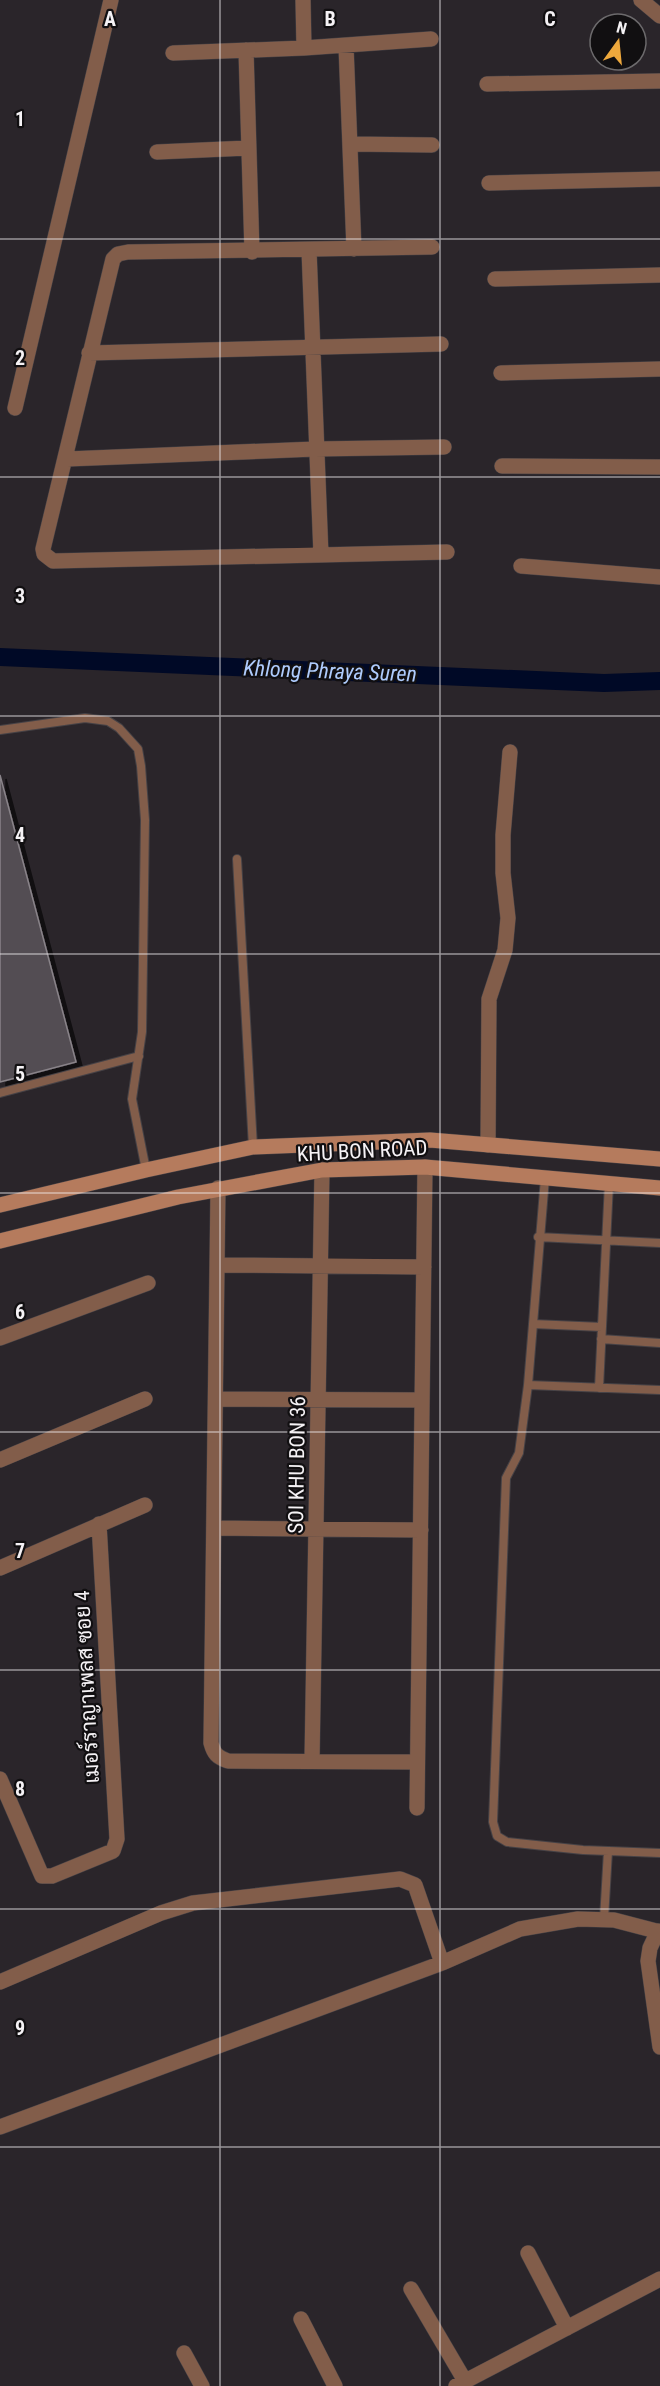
<svg xmlns="http://www.w3.org/2000/svg" width="660" height="2386" viewBox="0 0 660 2386" font-family="'Roboto Condensed',Sarabun,sans-serif">
  <style>
    .lines { fill: none; stroke-linecap: round; stroke-linejoin: round }
    .canal { stroke: #000926; stroke-width: 18 }
    .building { fill: #524d52; stroke: #898389; stroke-width: 1.5; filter: url(#shadow) }
    .lane-casing { stroke: #464246; stroke-width: 10 }
    .street-casing { stroke: #464246; stroke-width: 16 }
    .secondary-casing { stroke: #464246; stroke-width: 16 }
    .lane { stroke: #825d4a; stroke-width: 8 }
    .street { stroke: #825d4a; stroke-width: 15 }
    .secondary { stroke: #b57b5d; stroke-width: 15 }
    .grid { fill: none; stroke: #f5f2f5; stroke-width: 1.5; stroke-opacity: 0.55 }
    .labels { text-anchor: middle; dominant-baseline: central; stroke-width: 4.5; stroke-linejoin: round; paint-order: stroke }
    .street-label { font-size: 21px; fill: #f5f2f5; stroke: #110f11 }
    .water-label { font-size: 22px; font-style: italic; fill: #aecbfc; stroke: #110f11 }
    .grid-label { font-size: 20px; text-anchor: middle; font-weight: bold; fill: #f5f2f5; stroke: #110f11; stroke-width: 4.5; stroke-linejoin: round; paint-order: stroke }
  </style>
  <defs>
    <filter id="shadow"><feDropShadow dx="6" dy="4" stdDeviation="0" flood-color="#0009"/></filter>
  </defs>
  <rect width="100%" height="100%" fill="#2a252a"/>
  <g class="lines">
    <path class="canal" d="M0,657L604,683L660,681"/>
  </g>
  <path class="building" d="M0,775L76,1062L0,1082Z"/>
  <g class="lines">
    <g class="lane-casing">
      <path id="lane" d="M0,730L85,718L108,721L119,728L138,749L141,766L145,820L142,1032L132,1099L146,1170
        M237,859L253,1147
        M0,1093L139,1056
        M545,1178L528,1385L519,1453L506,1478L493,1822L497,1836L507,1842L583,1850L660,1853
        M538,1237L660,1243
        M533,1324L602,1327
        M601,1339L660,1343
        M528,1385L660,1390
        M599,1388L609,1183
        M604,1919L608,1851"/>
    </g>
    <g class="street-casing">
      <path id="street" d="M303,0L304,48
        M641,0L660,16
        M346,46L354,249
        M246,50L252,252
        M173,53L304,48L431,39
        M487,84L660,81
        M350,144L432,145
        M157,152L248,148
        M489,183L660,179
        M432,247L128,252L118,254L113,259L43,549L44,554L53,561L447,552
        M309,250L321,555
        M495,279L660,275
        M89,353L441,344
        M501,373L660,369
        M15,408L111,0
        M67,459L315,449L444,447
        M502,466L660,467
        M521,566L660,577
        M488,1145L489,999L505,950L508,918L503,873V835L510,752
        M218,1188L211,1743C214,1754 217,1757 228,1761L417,1762
        M218,1265L424,1267
        M0,1338L148,1283
        M216,1399L422,1400
        M0,1460L145,1399
        M215,1528L421,1530
        M0,1568L145,1505
        M312,1761L322,1170
        M0,1779L42,1876H52L113,1851L117,1839L99,1524
        M417,1808L425,1167
        M658,1931L650,1948L648,1961L660,2047
        M0,1982L161,1913L193,1903L400,1879L415,1885L442,1963
        M0,2127L442,1963L520,1929L578,1919L614,1920L660,1932
        M528,2253L567,2328
        M411,2289L465,2381
        M301,2319L335,2386
        M184,2353L202,2386
        M456,2386L660,2279"/>
    </g>
    <g class="secondary-casing">
      <path id="secondary" d="M0,1205L146,1170L253,1147L430,1140L660,1159
        M0,1241L178,1197L322,1170L425,1167L660,1188"/>
    </g>
    <use href="#lane" class="lane"/>
    <use href="#street" class="street"/>
    <use href="#secondary" class="secondary"/>
  </g>
  <path class="grid" d="M220,0V2386M440,0V2386M0,239H660M0,477H660M0,716H660M0,954H660M0,1193H660M0,1432H660M0,1670H660M0,1909H660M0,2147H660"/>
  <g class="labels">
    <g class="street-label">
      <text transform="translate(362 1151) rotate(-3)">KHU BON ROAD</text>
      <text transform="translate(297 1465) rotate(-89)">SOI KHU BON 36</text>
      <text transform="translate(87 1687) rotate(-93)">เมอร์ราญาเพลส ซอย 4</text>
    </g>
    <g class="water-label">
      <text transform="translate(330 671) rotate(2)">Khlong Phraya Suren</text>
    </g>
  </g>
  <g class="grid-label">
    <text x="110" y="26">A</text>
    <text x="330" y="26">B</text>
    <text x="550" y="26">C</text>
    <text x="20" y="126">1</text>
    <text x="20" y="365">2</text>
    <text x="20" y="603">3</text>
    <text x="20" y="842">4</text>
    <text x="20" y="1081">5</text>
    <text x="20" y="1319">6</text>
    <text x="20" y="1558">7</text>
    <text x="20" y="1796">8</text>
    <text x="20" y="2035">9</text>
  </g>
  <g transform="translate(618 42) rotate(15)"><circle r="28" fill="#110f11" stroke="#6c6a6c" stroke-width="1.5"/>
  <path d="M0-4.5L10 22L0 15L-10 22Z" fill="#eea83c"/>
  <text y="-9" font-size="16" font-weight="bold" text-anchor="middle" fill="#f5f2f5">N</text>
  </g>
</svg>
